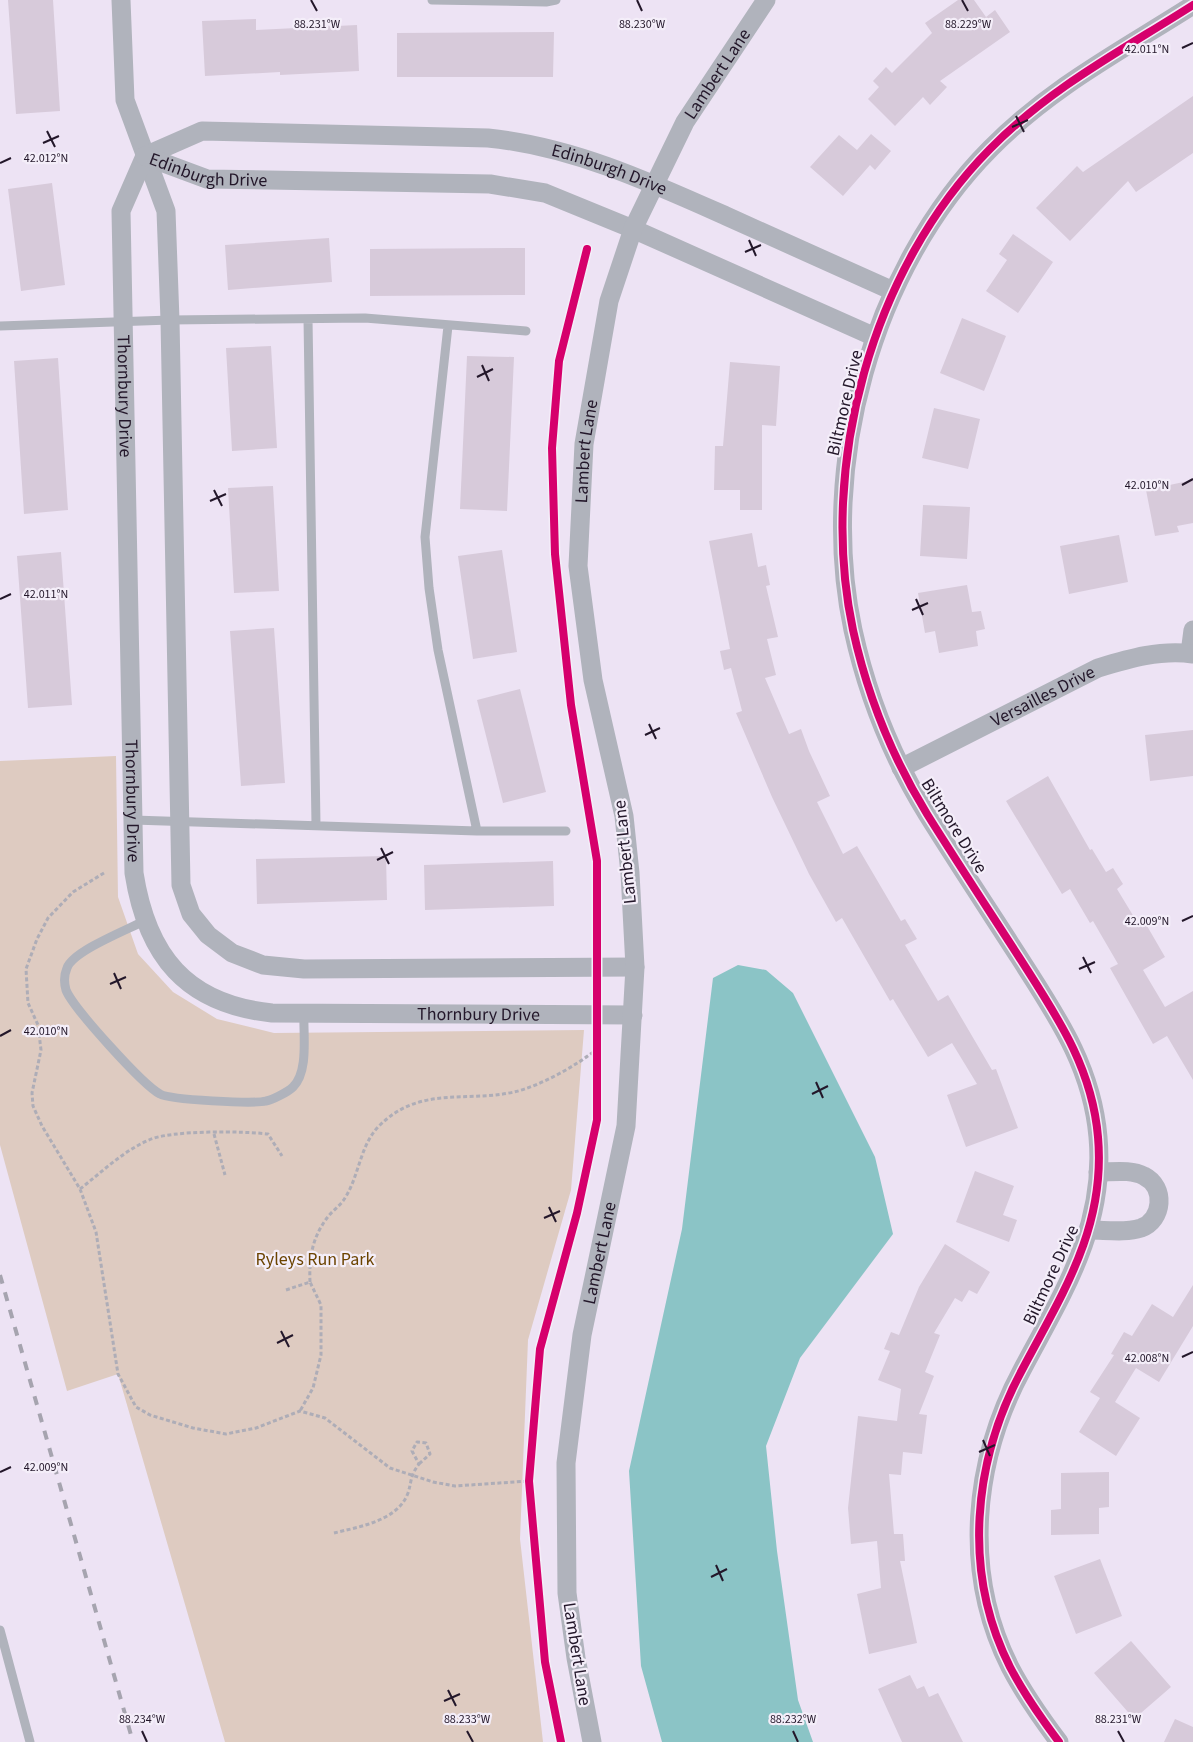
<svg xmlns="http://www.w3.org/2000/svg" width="1193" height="1742" viewBox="0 0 1193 1742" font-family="'Source Sans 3',sans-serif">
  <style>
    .green { fill: #decbc1 }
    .water { fill: #8bc4c6 }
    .building { fill: #d7cada }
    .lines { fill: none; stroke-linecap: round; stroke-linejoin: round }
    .path { stroke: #aeadb7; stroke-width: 3; stroke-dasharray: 4 2.5; stroke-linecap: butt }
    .lane { stroke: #b0b3bc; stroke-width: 9 }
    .street { stroke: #b0b3bc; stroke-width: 19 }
    .rail { stroke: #a6a4af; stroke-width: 4; stroke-dasharray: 9 9; stroke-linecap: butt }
    .cycleway-casing { stroke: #f4eef9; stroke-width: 11 }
    .cycleway { stroke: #d6006c; stroke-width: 8 }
    .ticks { fill: none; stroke: #23172a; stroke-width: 2 }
    .labels { text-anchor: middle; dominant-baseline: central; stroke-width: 4.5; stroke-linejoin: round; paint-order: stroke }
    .street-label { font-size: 18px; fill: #23172a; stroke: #f4eef9 }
    .park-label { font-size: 18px; fill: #6b4300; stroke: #f4eef9 }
    .ticks-label { font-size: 12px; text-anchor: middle; fill: #23172a; stroke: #f4eef9; stroke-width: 4.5; stroke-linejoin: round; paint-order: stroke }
  </style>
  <rect width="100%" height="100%" fill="#ede3f4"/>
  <path class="green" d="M116,756L118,897L138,954L173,992L217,1019L274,1033L584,1030L571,1190L528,1340L520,1539L543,1742H225L118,1374L67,1391L0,1145V761Z"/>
  <path class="water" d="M738,965L766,970L793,993L875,1157L893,1234L800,1358L766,1446L777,1551L798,1700L813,1742H662L641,1666L629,1471L682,1229L713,978Z"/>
  <path class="building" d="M8,0H53L60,111L16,114Z
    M958,0H974L986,17L995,10L1010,32L940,81L947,87L930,105L923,97L895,126L868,99L879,87L873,81L886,67L892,73L932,33L925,23Z
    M256,19V30L357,25L359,71L280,75V72L205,76L202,21Z
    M554,32L553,77H397V33Z
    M1193,96V153L1136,192L1128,181L1070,241L1036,208L1077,166L1083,172Z
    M871,134L891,151L875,170L870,165L843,196L810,167L839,135L857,150Z
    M52,183L65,285L21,291L8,189Z
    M1013,234L1053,262L1018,313L986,291L1007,260L999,254Z
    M329,238L332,282L228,290L225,245Z
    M525,248V295L370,296V249Z
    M962,318L1006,336L984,391L940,373Z
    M271,346L277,448L232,451L226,348Z
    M467,356L514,357L507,511L460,509Z
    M58,358L68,510L24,514L14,361Z
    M730,362L780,366L776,426L762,425V510H740V490H714L715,446H723Z
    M934,408L980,419L968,469L922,458Z
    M1193,480V523L1177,526L1179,532L1155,536L1146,490Z
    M273,486L279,591L234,593L228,488Z
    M923,505L970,507L967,559L920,556Z
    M752,533L758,567L766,565L770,585L766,586L778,637L767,639L776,675L765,678L789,734L801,729L809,751L830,796L817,802L843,854L857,846L901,921L905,919L917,939L905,945L938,1001L948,995L992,1070L996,1069L1018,1128L966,1147L947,1095L977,1084L952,1043L928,1057L893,999L890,1001L842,918L836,922L809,874L772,797L736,713L742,711L731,668L724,670L720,651L730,649L709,541Z
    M1119,535L1128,582L1069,594L1060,546Z
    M502,550L517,652L473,659L458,556Z
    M61,552L72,705L28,708L17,556Z
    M967,585L972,612L981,611L985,629L976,631L978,646L939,653L935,631L925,633L918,593Z
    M274,628L285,783L241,786L230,631Z
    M520,689L546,792L503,803L477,700Z
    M1193,730V776L1150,781L1145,735Z
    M1048,776L1090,850L1092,849L1106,872L1113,868L1123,884L1117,889L1137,922L1143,919L1165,957L1143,970L1165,1007L1193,991V1080L1167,1036L1153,1044L1110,968L1118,964L1093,921L1090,923L1070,889L1062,894L1006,801Z
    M386,856L387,900L257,904L256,859Z
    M553,861L554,906L425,910L424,865Z
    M975,1171L1014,1186L1003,1215L1017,1220L1009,1242L956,1222Z
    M945,1244L990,1272L977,1294L969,1290L962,1302L955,1298L934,1333L940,1335L925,1372L934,1376L919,1414L927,1415L922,1454L903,1452L901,1475L889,1474L894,1534H903L905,1561H900L917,1643L869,1654L857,1594L881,1588L877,1541L851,1544L848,1508L858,1416L897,1421L901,1389L878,1380L890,1351L884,1349L891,1332L899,1335L919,1287Z
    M1193,1285V1326L1159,1382L1136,1368L1115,1402L1140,1418L1116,1456L1079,1432L1100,1398L1090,1392L1114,1355L1111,1354L1124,1332L1132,1336L1152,1304L1173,1317Z
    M1109,1472V1507L1099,1508V1534L1051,1535V1510L1061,1509V1473Z
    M1100,1559L1122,1616L1076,1634L1054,1576Z
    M1131,1641L1171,1687L1134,1719L1094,1673Z
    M910,1675L917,1689L924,1686L929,1697L938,1693L963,1742H902L878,1689Z
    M1175,1719L1193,1727V1742H1164Z"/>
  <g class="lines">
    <path class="path" d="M104,873L73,892L48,918L37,939L26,969L28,1003L38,1025L41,1050L32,1093L33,1106L42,1126L80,1189L96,1232L118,1374L136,1407L150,1415L193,1428L226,1434L256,1428L300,1411L325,1418L390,1468L433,1482L455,1486L529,1481
      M214,1134L225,1175
      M80,1189C102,1172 123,1151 149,1140C170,1130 244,1131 268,1134L282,1156
      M310,1282C309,1258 312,1238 327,1218C332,1211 340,1206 345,1198C359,1176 360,1146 378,1127C419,1085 464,1103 514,1092C540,1086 576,1066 597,1049
      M286,1290L310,1282L321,1305V1355L313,1388L300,1411
      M334,1533C358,1527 398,1521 408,1493C412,1480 410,1476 419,1464L412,1451L417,1442L426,1443L430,1454L419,1464"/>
    <path class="lane" d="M432,0L546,2L556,0
      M308,319L316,825
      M0,326L170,320L365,318L526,331
      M448,326L425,537L429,588L438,650L477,831
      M133,820L477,831H566
      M144,921C127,930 73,951 67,968C64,975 64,983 66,990C73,1008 143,1085 160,1094C170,1100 254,1104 266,1101C272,1100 288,1092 293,1087C309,1071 303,1035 304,1013
      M0,1630L3,1641L0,1642
      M3,1641L30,1742"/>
    <g class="street">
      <path d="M121,0L125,100L166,211L170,320L181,885L191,914L208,935L232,953L263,965L304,969L635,967"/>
      <path id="s1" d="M145,156L121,211L134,873C147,956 186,1004 272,1013L633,1015"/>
      <path id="s2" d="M145,156L202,131L488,138C571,146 650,182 726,216C781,241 837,266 893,291"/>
      <path id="s3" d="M145,156L207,179L490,184L545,193L633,229L875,337"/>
      <path d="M1190,653L1193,630"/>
      <path id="s4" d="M901,768L1098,668C1128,659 1161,649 1193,654"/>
      <path d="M1090,1230C1106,1230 1126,1233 1141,1228C1163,1220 1166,1187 1144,1176C1131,1169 1113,1172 1098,1172"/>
      <path id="s5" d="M592,1742L576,1658L567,1593L566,1463L582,1335L626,1126L635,967L630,873L624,816L593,680L578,566L584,444L609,301L633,229L685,122L766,0"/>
      <path d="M1059,1742C1041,1718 1024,1694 1010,1667C962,1572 973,1461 1022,1370C1062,1294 1106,1228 1098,1137C1092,1066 1056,1015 1019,957C988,909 957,862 927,814C892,757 867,694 853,630C818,466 872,268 990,149C1051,87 1121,51 1193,5"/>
    </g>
    <path class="rail" d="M0,1275L133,1742"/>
    <g class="cycleway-casing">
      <path id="cycleway" d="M561,1742L545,1662L529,1481L540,1349L577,1213L597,1120V861L571,705L555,554L552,448L559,361L587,249
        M1059,1742C1041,1718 1024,1694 1010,1667C962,1572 973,1461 1022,1370C1062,1294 1106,1228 1098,1137C1092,1066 1056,1015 1019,957C988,909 957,862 927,814C892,757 867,694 853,630C818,466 872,268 990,149C1051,87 1121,51 1193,5"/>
    </g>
    <use href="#cycleway" class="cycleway"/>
  </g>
  <path class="ticks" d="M311,0L317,11M637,0L642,11M962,0L968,11M1182,48L1193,43M1016,116L1024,132M1012,127L1028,120M47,131L55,147M43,143L59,136M0,163L11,158M749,240L756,256M745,252L761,245M482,365L489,381M477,377L493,369M1182,485L1193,479M214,490L222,506M210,501L226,494M0,599L11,594M916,599L923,615M912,610L928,603M649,724L656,739M645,735L660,728M381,848L389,864M377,860L393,852M1182,921L1193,916M1083,957L1091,973M1079,969L1095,962M114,973L121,989M110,984L126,977M0,1036L11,1030M816,1082L823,1098M812,1094L828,1086M549,1207L556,1222M544,1218L560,1211M281,1331L289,1347M277,1343L293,1335M1182,1357L1193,1352M983,1440L990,1456M979,1452L995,1445M0,1472L11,1467M716,1565L723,1581M711,1577L727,1569M448,1690L456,1706M444,1701L460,1694M142,1731L147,1742M467,1731L473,1742M793,1731L798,1742M1118,1731L1124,1742"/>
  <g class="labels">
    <g class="street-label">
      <text stroke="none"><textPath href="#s5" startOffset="1709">Lambert Lane</textPath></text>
      <text stroke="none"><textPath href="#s3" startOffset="66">Edinburgh Drive</textPath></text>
      <text stroke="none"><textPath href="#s2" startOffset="474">Edinburgh Drive</textPath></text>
      <text stroke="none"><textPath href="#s1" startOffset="245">Thornbury Drive</textPath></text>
      <text transform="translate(845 403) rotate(-77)">Biltmore Drive</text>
      <text stroke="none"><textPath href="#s5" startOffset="1304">Lambert Lane</textPath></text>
      <text stroke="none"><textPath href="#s4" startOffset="159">Versailles Drive</textPath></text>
      <text stroke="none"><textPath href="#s1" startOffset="650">Thornbury Drive</textPath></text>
      <text transform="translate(954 826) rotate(58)">Biltmore Drive</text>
      <text transform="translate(625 852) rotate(-96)">Lambert Lane</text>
      <text stroke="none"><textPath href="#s1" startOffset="1144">Thornbury Drive</textPath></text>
      <text stroke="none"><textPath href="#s5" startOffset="494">Lambert Lane</textPath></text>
      <text transform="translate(1051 1275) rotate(-65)">Biltmore Drive</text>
      <text transform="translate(577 1654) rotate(81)">Lambert Lane</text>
    </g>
    <g class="park-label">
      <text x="315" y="1259">Ryleys Run Park</text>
    </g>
  </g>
  <g class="ticks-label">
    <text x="642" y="28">88.230°W</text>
    <text x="968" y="28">88.229°W</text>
    <text x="317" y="28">88.231°W</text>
    <text x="1147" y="53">42.011°N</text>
    <text x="46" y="162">42.012°N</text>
    <text x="1147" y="489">42.010°N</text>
    <text x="46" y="598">42.011°N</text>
    <text x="1147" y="925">42.009°N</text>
    <text x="46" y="1035">42.010°N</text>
    <text x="1147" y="1362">42.008°N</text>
    <text x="46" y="1471">42.009°N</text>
    <text x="142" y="1723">88.234°W</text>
    <text x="467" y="1723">88.233°W</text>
    <text x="793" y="1723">88.232°W</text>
    <text x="1118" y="1723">88.231°W</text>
  </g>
</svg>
